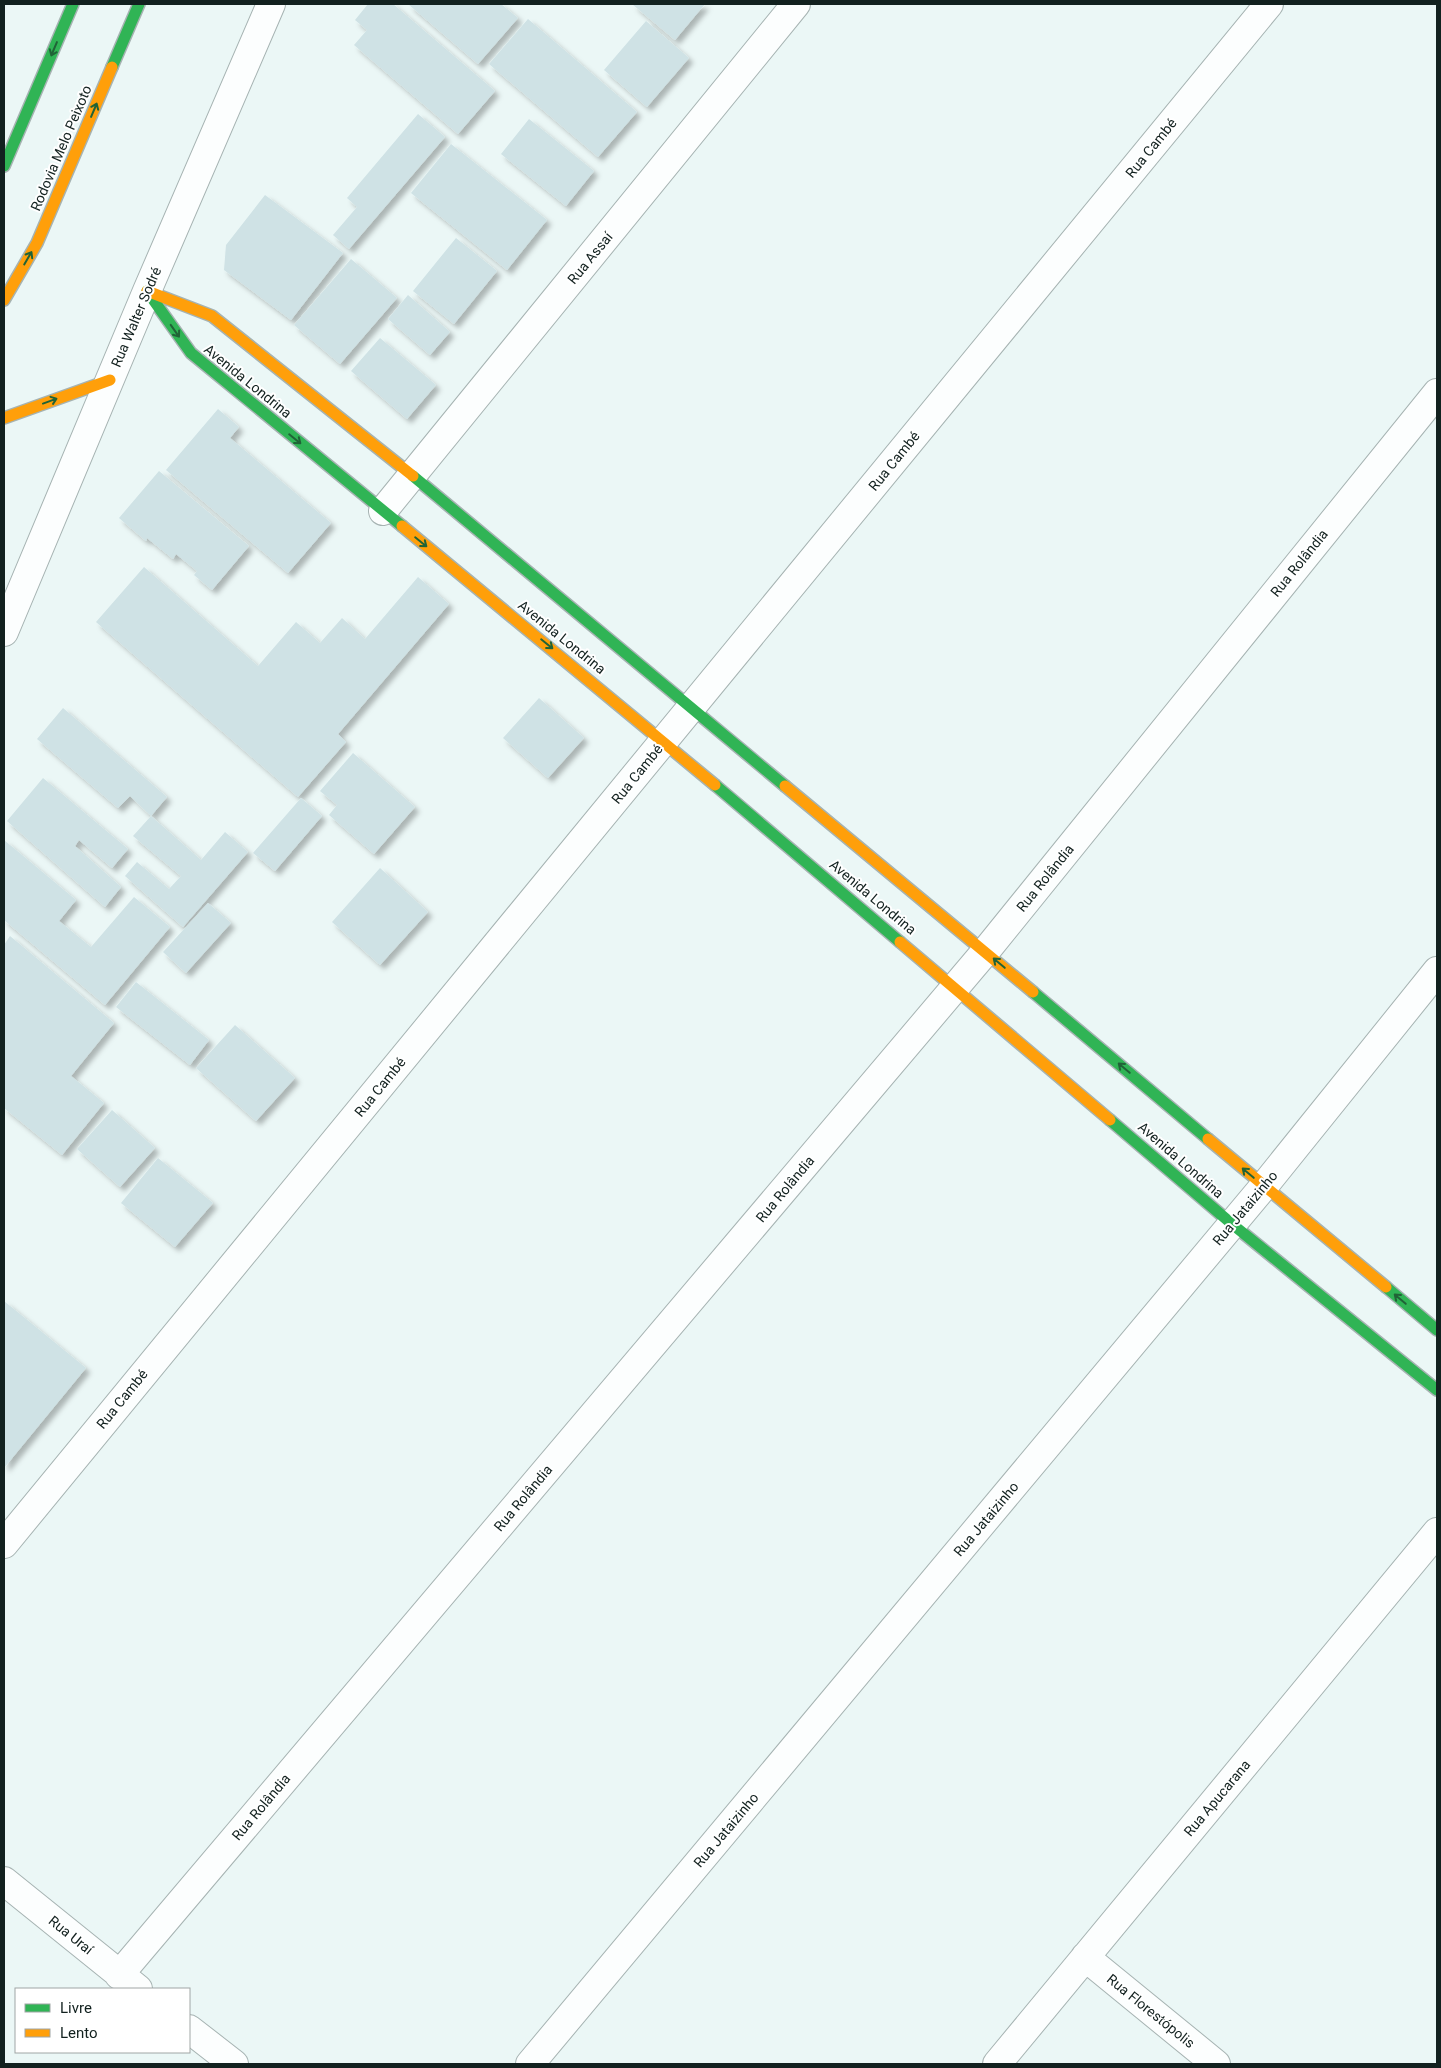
<svg xmlns="http://www.w3.org/2000/svg" width="1441" height="2068" viewBox="0 0 1441 2068" font-family="Roboto,sans-serif">
  <style>
    .building { fill: #cfe2e5; filter: url(#shadow) }
    .lines { fill: none; stroke-linecap: round; stroke-linejoin: round }
    .street-casing { stroke: #a6b3b2; stroke-width: 30 }
    .fast-casing { stroke: #a6b3b2; stroke-width: 14 }
    .slow-casing { stroke: #a6b3b2; stroke-width: 14 }
    .street { stroke: #fcfefe; stroke-width: 28 }
    .fast { stroke: #30b455; stroke-width: 11 }
    .slow { stroke: #ff9f0a; stroke-width: 11 }
    .oneway { stroke: #206337 }
    .labels { text-anchor: middle; dominant-baseline: central; stroke-width: 4; stroke-linejoin: round; paint-order: stroke }
    .street-label { font-size: 14px; fill: #12211f; stroke: #fff }
  </style>
  <defs>
    <filter id="shadow"><feDropShadow dx="4.5" dy="4.5" stdDeviation="2.5" flood-color="#0004"/></filter>
  </defs>
  <rect width="100%" height="100%" fill="#ebf7f6"/>
  <path class="building" d="M368,4H393L495,91L458,134L354,45L367,30L355,20Z
    M408,4H501L518,18L478,64Z
    M632,4H705L675,40Z
    M528,19L637,112L598,157L489,64Z
    M646,21L689,58L647,107L604,70Z
    M418,114L445,137L349,249L333,235L357,207L347,198Z
    M529,119L594,171L566,206L501,154Z
    M451,144L547,220L507,270L411,193Z
    M265,195L343,253L291,320L224,270L226,245Z
    M456,238L497,271L454,324L413,291Z
    M351,259L397,298L340,364L294,325Z
    M408,295L450,332L430,355L388,319Z
    M380,338L436,385L407,419L351,371Z
    M218,409L239,427L230,438L331,523L288,573L166,470Z
    M159,471L249,546L212,590L194,575L197,571L176,554L173,559L147,538L146,541L119,518Z
    M144,567L258,666L296,622L320,643L342,618L365,639L418,577L449,604L338,734L346,742L298,797L96,622Z
    M539,698L584,738L548,778L503,738Z
    M63,708L167,797L151,816L130,796L118,808L37,739Z
    M353,753L415,807L374,854L329,815L337,805L320,791Z
    M43,778L128,849L112,868L79,840L75,846L121,887L105,907L7,821Z
    M301,798L322,816L275,871L253,853Z
    M151,816L201,860L225,832L248,852L183,927L125,876L137,862L169,889L181,876L133,836Z
    M4,840L76,900L59,921L91,947L134,897L170,927L105,1005L4,920Z
    M380,868L428,912L380,965L332,922Z
    M208,903L231,923L186,973L163,952Z
    M10,936L114,1023L71,1076L104,1103L62,1155L4,1108V945Z
    M136,982L209,1040L190,1065L116,1007Z
    M235,1025L295,1078L256,1121L196,1068Z
    M112,1110L155,1148L120,1187L77,1149Z
    M158,1158L213,1203L175,1247L121,1203Z
    M4,1301L86,1368L4,1468Z"/>
  <g class="lines">
    <g class="street-casing">
      <path id="street" d="M383,511L796,4
        M4,632L147,291L271,4
        M4,1544L1269,4
        M4,1881L138,1989
        M1085,1957L1216,2064
        M119,1975L985,952L1437,393
        M189,2029L234,2064
        M530,2064L1264,1186L1437,971
        M997,2064L1437,1532"/>
    </g>
    <g class="fast-casing">
      <path id="fast" d="M112,67L139,4
        M4,166L73,4
        M147,291L191,353L402,526
        M413,476L785,786
        M715,785L900,942
        M1033,992L1208,1139
        M1110,1120L1232,1224L1437,1390
        M1386,1287L1437,1330"/>
    </g>
    <g class="slow-casing">
      <path id="slow" d="M147,291L212,316L413,476
        M4,300L37,243L112,67
        M4,418L110,380
        M402,526L715,785
        M785,786L1033,992
        M900,942L1110,1120
        M1208,1139L1386,1287"/>
    </g>
    <use href="#street" class="street"/>
    <use href="#fast" class="fast"/>
    <use href="#slow" class="slow"/>
  </g>
  <defs><path id="oneway-shaft" d="M-6 0H5M1.5-3L5.5 0L1.5 3" fill="none" stroke-width="1.6" stroke-linecap="round" stroke-linejoin="round" transform="scale(1.25)"/></defs>
  <g class="oneway">
    <use href="#oneway-shaft" transform="translate(54 49) rotate(113)"/>
    <use href="#oneway-shaft" transform="translate(94 110) rotate(-67)"/>
    <use href="#oneway-shaft" transform="translate(28 258) rotate(-60)"/>
    <use href="#oneway-shaft" transform="translate(175 331) rotate(55)"/>
    <use href="#oneway-shaft" transform="translate(50 401) rotate(-20)"/>
    <use href="#oneway-shaft" transform="translate(295 439) rotate(39)"/>
    <use href="#oneway-shaft" transform="translate(421 542) rotate(39)"/>
    <use href="#oneway-shaft" transform="translate(547 644) rotate(39)"/>
    <use href="#oneway-shaft" transform="translate(999 963) rotate(-140)"/>
    <use href="#oneway-shaft" transform="translate(1124 1068) rotate(-140)"/>
    <use href="#oneway-shaft" transform="translate(1248 1173) rotate(-140)"/>
    <use href="#oneway-shaft" transform="translate(1400 1299) rotate(-140)"/>
  </g>
  <g class="labels">
    <g class="street-label">
      <text transform="translate(61 148) rotate(-67)">Rodovia Melo Peixoto</text>
      <text transform="translate(1151 148) rotate(-51)">Rua Cambé</text>
      <text transform="translate(590 258) rotate(-51)">Rua Assaí</text>
      <text transform="translate(136 317) rotate(-67)">Rua Walter Sodré</text>
      <text transform="translate(248 381) rotate(39)">Avenida Londrina</text>
      <text transform="translate(894 461) rotate(-51)">Rua Cambé</text>
      <text transform="translate(1299 563) rotate(-51)">Rua Rolândia</text>
      <text transform="translate(562 637) rotate(39)">Avenida Londrina</text>
      <text transform="translate(637 774) rotate(-51)">Rua Cambé</text>
      <text transform="translate(1045 878) rotate(-51)">Rua Rolândia</text>
      <text transform="translate(873 897) rotate(40)">Avenida Londrina</text>
      <text transform="translate(380 1087) rotate(-51)">Rua Cambé</text>
      <text transform="translate(1181 1160) rotate(41)">Avenida Londrina</text>
      <text transform="translate(785 1189) rotate(-50)">Rua Rolândia</text>
      <text transform="translate(1245 1208) rotate(-50)">Rua Jataizinho</text>
      <text transform="translate(122 1399) rotate(-51)">Rua Cambé</text>
      <text transform="translate(523 1498) rotate(-50)">Rua Rolândia</text>
      <text transform="translate(986 1519) rotate(-50)">Rua Jataizinho</text>
      <text transform="translate(1217 1798) rotate(-50)">Rua Apucarana</text>
      <text transform="translate(261 1807) rotate(-50)">Rua Rolândia</text>
      <text transform="translate(726 1830) rotate(-50)">Rua Jataizinho</text>
      <text transform="translate(71 1935) rotate(39)">Rua Uraí</text>
      <text transform="translate(1151 2011) rotate(39)">Rua Florestópolis</text>
    </g>
  </g>
  <rect width="1441" height="2068" fill="none" stroke="#12211f" stroke-width="10"/>
  <rect x="15" y="1988" width="175" height="65" fill="#ffffff" stroke="#a0a6a5"/>
  <rect x="25" y="2004" width="25" height="8" fill="#30b455" stroke="#a0a6a5"/>
  <text x="60" y="2013" font-size="15" fill="#12211f">Livre</text>
  <rect x="25" y="2029" width="25" height="8" fill="#ff9f0a" stroke="#a0a6a5"/>
  <text x="60" y="2038" font-size="15" fill="#12211f">Lento</text>
</svg>
